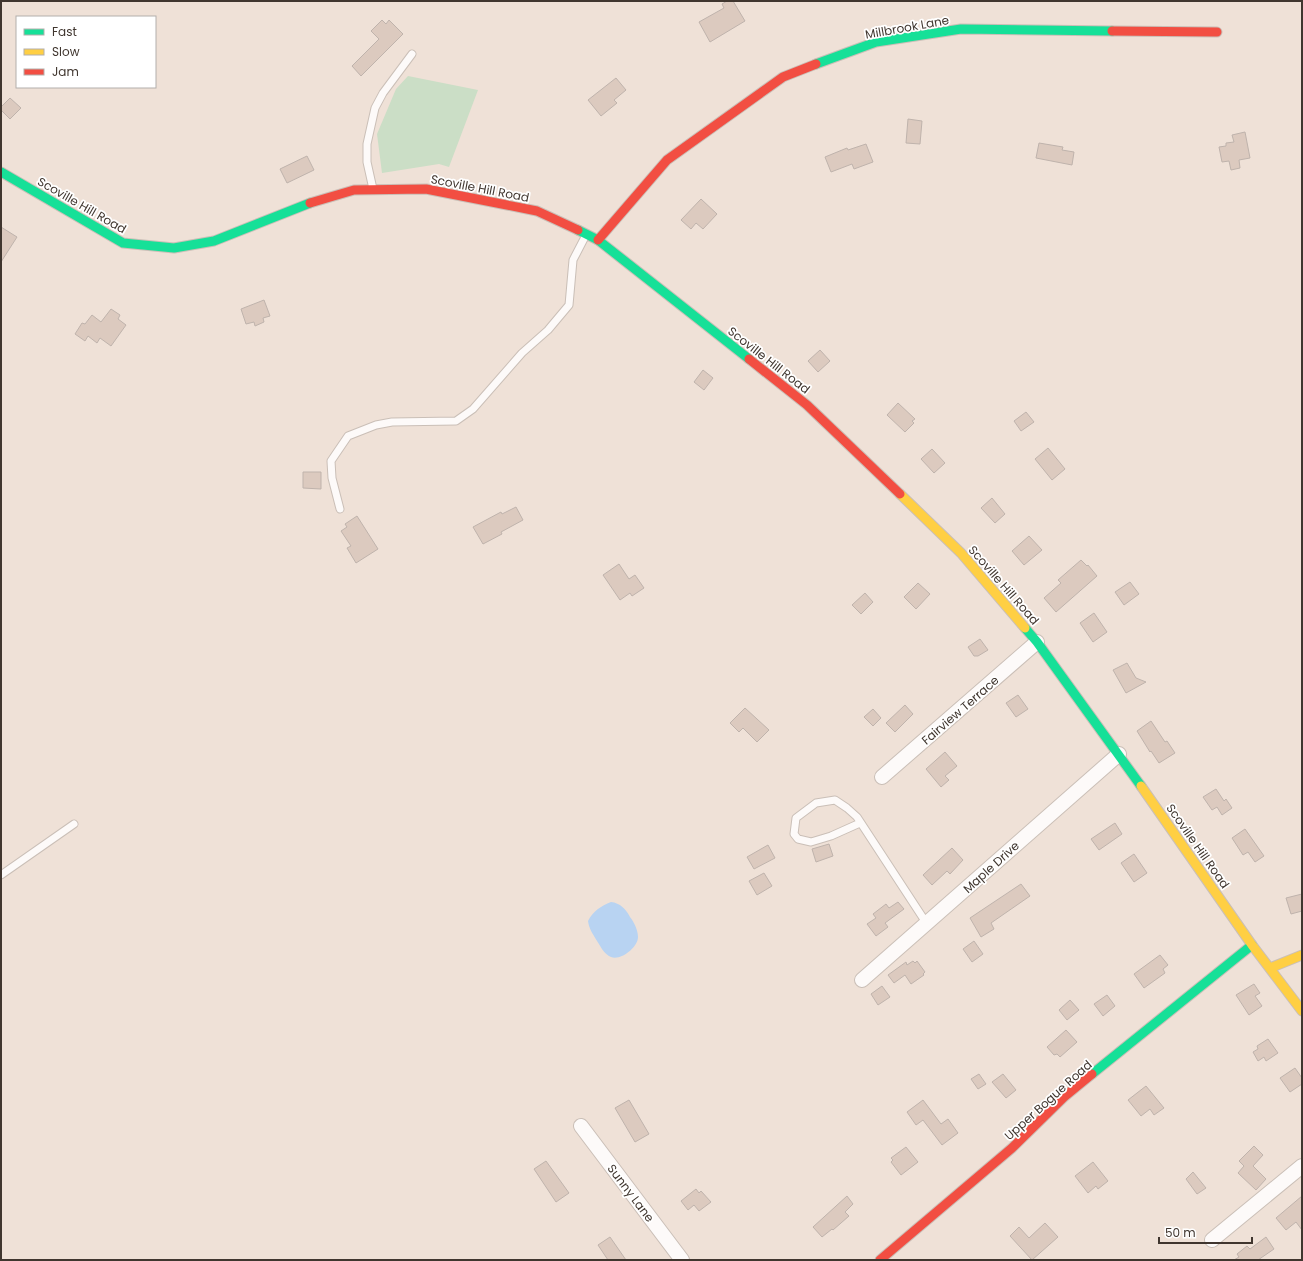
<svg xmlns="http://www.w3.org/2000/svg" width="1303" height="1261" viewBox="0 0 1303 1261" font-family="Poppins,sans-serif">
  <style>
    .green { fill: #cbdec6 }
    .water { fill: #b8d3f2 }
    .building { fill: #dccabf; stroke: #bfb3ac }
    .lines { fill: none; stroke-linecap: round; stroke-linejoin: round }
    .lane-casing { stroke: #cabfb7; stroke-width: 9 }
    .street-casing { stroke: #cabfb7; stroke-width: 16 }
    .fast-casing { stroke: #cabfb7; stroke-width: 11 }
    .slow-casing { stroke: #cabfb7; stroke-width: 11 }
    .jam-casing { stroke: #cabfb7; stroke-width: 11 }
    .lane { stroke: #fdfaf9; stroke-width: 7 }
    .street { stroke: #fdfaf9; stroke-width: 14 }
    .fast { stroke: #16e098; stroke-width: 9 }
    .slow { stroke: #ffcf43; stroke-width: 9 }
    .jam { stroke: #f24e42; stroke-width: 9 }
    .labels { text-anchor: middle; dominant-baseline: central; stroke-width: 3.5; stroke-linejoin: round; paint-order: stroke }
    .street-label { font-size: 12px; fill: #40362f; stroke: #fff }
  </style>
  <rect width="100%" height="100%" fill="#efe1d7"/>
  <path class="green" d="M408,76L478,90L449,167L439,164L382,173L377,134L396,89Z"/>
  <path class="water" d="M611,902C620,903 626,909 630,917C634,922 638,930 638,937C638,947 621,961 611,957C604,954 601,947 597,941C593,934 589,929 588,921C593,911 601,906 611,902Z"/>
  <path class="building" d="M727,1H733L745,21L710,42L699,22L724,8L722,4Z
    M382,20L386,24L389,20L403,34L361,76L352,66L379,39L371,31Z
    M616,78L626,90L614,100L617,103L601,116L588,100Z
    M10,98L21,108L10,119L1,110V107Z
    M908,119L922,121L920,144L906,143Z
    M1245,132L1250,158L1239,160L1240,168L1231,170L1229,161L1222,162L1219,147L1226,146V143L1234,142L1232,135Z
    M1039,143L1063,147L1062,150L1074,152L1072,165L1036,158Z
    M866,144L873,162L854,169L852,164L831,172L825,157L847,148L848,150Z
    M307,156L314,170L287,183L280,169Z
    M701,199L717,214L703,229L696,223L691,229L681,220Z
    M1,227L17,237L1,262Z
    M264,300L270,316L263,318L264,322L255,326L254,322L246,324L241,309Z
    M111,309L120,315L118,319L126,325L111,346L100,338L97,343L88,336L85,341L75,334L82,323L85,324L92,315L101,322Z
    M820,350L830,361L818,372L808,361Z
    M703,370L713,378L704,390L694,382Z
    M898,403L915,419L912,421L914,423L905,432L887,415Z
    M1026,412L1034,422L1021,431L1014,421Z
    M1048,448L1065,469L1052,480L1035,459Z
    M932,449L945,463L934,473L921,459Z
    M303,472H321V489L303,488Z
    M992,498L1005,514L995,523L981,508Z
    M516,507L523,520L501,532L502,534L483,544L473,527L501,512L502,514Z
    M357,516L378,549L356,563L347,548L351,546L341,531L347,527L345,524Z
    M1029,536L1042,550L1024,565L1012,551Z
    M1081,560L1087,566L1088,565L1097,576L1056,612L1044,598L1061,583L1058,580Z
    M619,564L629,579L635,575L644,588L632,596L630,593L620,600L603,575Z
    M1130,582L1139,594L1124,605L1115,592Z
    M918,583L930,594L916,609L904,597Z
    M865,593L873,602L861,614L852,605Z
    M1094,613L1107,632L1093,642L1080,623Z
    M980,639L988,650L978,656H974L968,647Z
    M1127,663L1136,678L1146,682L1126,693L1113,670Z
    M1018,695L1028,709L1016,717L1006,703Z
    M905,705L913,714L895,732L886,723Z
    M745,708L769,730L757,742L743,728L739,732L730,723Z
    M873,709L881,718L873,726L864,717Z
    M1151,721L1165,742L1167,741L1175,753L1159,763L1151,751L1150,752L1137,731Z
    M945,752L957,766L945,776L949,780L941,787L926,769Z
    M1216,789L1224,801L1226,799L1232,808L1222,815L1217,807L1212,810L1203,797Z
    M1115,823L1122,834L1099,850L1091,839Z
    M1245,829L1264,856L1255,862L1248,852L1243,855L1232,838Z
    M829,844L833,856L816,862L812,849Z
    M768,845L775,858L754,869L747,857Z
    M952,848L963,860L950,874L947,871L932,885L923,875Z
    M1134,854L1147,873L1134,882L1121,863Z
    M764,873L772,886L757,895L749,881Z
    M1021,884L1030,896L991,923L994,929L981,937L970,918Z
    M1302,894V911L1291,914L1286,898Z
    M898,902L904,909L885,923L888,927L876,936L867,924L876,918L873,914L886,904L889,908Z
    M974,941L983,954L972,962L963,949Z
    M1160,955L1168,965L1163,969L1165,973L1144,988L1134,974Z
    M913,961L915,963L917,961L925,972L923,974L924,975L911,984L905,975L894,983L888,975L906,962L907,965Z
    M1254,984L1260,993L1255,996L1262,1006L1249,1015L1236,995Z
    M882,986L890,997L878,1005L871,994Z
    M1107,995L1115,1006L1103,1016L1094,1004Z
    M1070,1000L1079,1010L1067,1020L1059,1010Z
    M1066,1030L1077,1042L1060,1057L1057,1054L1054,1055L1047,1047Z
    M1268,1039L1278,1053L1266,1061L1264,1057L1258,1061L1253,1052L1258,1049L1257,1046Z
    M1295,1068L1302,1078V1084L1290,1092L1280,1078Z
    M979,1074L986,1084L978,1089L971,1079Z
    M1003,1074L1016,1090L1006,1098L992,1082Z
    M1146,1086L1164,1108L1154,1115L1150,1109L1141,1116L1128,1100Z
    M629,1100L649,1134L635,1142L615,1108Z
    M923,1100L941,1124L948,1119L958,1133L942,1145L923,1120L916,1125L907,1112Z
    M1254,1146L1263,1155L1253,1166L1266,1179L1256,1190L1238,1173L1244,1166L1239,1161Z
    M906,1147L918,1162L901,1175L891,1162L893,1160L891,1158Z
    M546,1161L569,1193L556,1202L534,1169Z
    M1093,1162L1108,1181L1098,1189L1096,1186L1088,1193L1075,1176Z
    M1193,1172L1206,1188L1197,1194L1186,1179Z
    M696,1189L699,1193L701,1191L711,1202L699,1211L694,1205L688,1210L681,1201Z
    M847,1196L853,1204L845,1212L849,1216L833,1230L832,1229L822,1237L813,1227Z
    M1302,1196V1230L1296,1222L1286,1230L1276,1218Z
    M1045,1223L1058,1237L1032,1260L1010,1236L1019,1227L1029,1238Z
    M610,1237L626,1260H608L598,1245Z
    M1266,1237L1274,1249L1258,1260H1234L1239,1257L1237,1254L1247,1246L1250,1249Z"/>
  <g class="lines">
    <g class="lane-casing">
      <path id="lane" d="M373,189L367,162V144L375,108L383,93L412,54
        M340,509L332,478L331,461L348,436L376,425L392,422L456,421L473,409L522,353L548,330L569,305L573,260L586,235
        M860,823L831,836L811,842L798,839L794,834L796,818L816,803L835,800L847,808L857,817L927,924
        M1,875L74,824"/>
    </g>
    <g class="street-casing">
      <path id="street" d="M882,777L1037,642
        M862,980L1119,754
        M581,1126L682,1260
        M1212,1240L1302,1166"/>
    </g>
    <g class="fast-casing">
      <path id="fast" d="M816,64L876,42L961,29L1112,31
        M1,172L123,243L174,248L214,241L310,203
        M578,230L598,240L749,359
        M1025,628L1037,642L1141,786
        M1092,1074L1252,945"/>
    </g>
    <g class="slow-casing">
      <path id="slow" d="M900,494L961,553L1025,628
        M1141,786L1252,945L1302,1011
        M1270,968L1302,955"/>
    </g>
    <g class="jam-casing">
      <path id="jam" d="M1112,31L1217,32
        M310,203L354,190L426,189L537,211L578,230
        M598,240L667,160L783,77L816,64
        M749,359L807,405L900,494
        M880,1260L1012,1148L1064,1097L1092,1074"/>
    </g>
    <use href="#lane" class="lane"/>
    <use href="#street" class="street"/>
    <use href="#fast" class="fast"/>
    <use href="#slow" class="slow"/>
    <use href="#jam" class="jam"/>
  </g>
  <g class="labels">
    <g class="street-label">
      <text transform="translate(907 27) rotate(-10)">Millbrook Lane</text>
      <text transform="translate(480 188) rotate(11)">Scoville Hill Road</text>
      <text transform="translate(82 205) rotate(30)">Scoville Hill Road</text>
      <text transform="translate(769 360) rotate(38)">Scoville Hill Road</text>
      <text transform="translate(1004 585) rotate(49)">Scoville Hill Road</text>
      <text transform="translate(960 710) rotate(-41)">Fairview Terrace</text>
      <text transform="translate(1198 846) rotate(55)">Scoville Hill Road</text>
      <text transform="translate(991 867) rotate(-42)">Maple Drive</text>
      <text transform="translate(1048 1100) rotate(-42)">Upper Bogue Road</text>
      <text transform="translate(631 1193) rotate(53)">Sunny Lane</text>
    </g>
  </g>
  <rect width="1303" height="1261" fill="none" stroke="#40362f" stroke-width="4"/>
  <rect x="16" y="16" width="140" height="72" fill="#ffffff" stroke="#b3afac"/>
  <rect x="24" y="29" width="20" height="6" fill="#16e098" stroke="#b3afac"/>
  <text x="52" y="36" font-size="12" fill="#40362f">Fast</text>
  <rect x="24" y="49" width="20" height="6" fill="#ffcf43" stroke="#b3afac"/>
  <text x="52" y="56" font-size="12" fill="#40362f">Slow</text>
  <rect x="24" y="69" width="20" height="6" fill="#f24e42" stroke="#b3afac"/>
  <text x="52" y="76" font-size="12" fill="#40362f">Jam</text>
  <path d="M1159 1237v6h93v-6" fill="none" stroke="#40362f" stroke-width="2"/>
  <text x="1165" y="1237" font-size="12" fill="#40362f" stroke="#ffffff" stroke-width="3" paint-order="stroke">50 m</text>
</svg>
